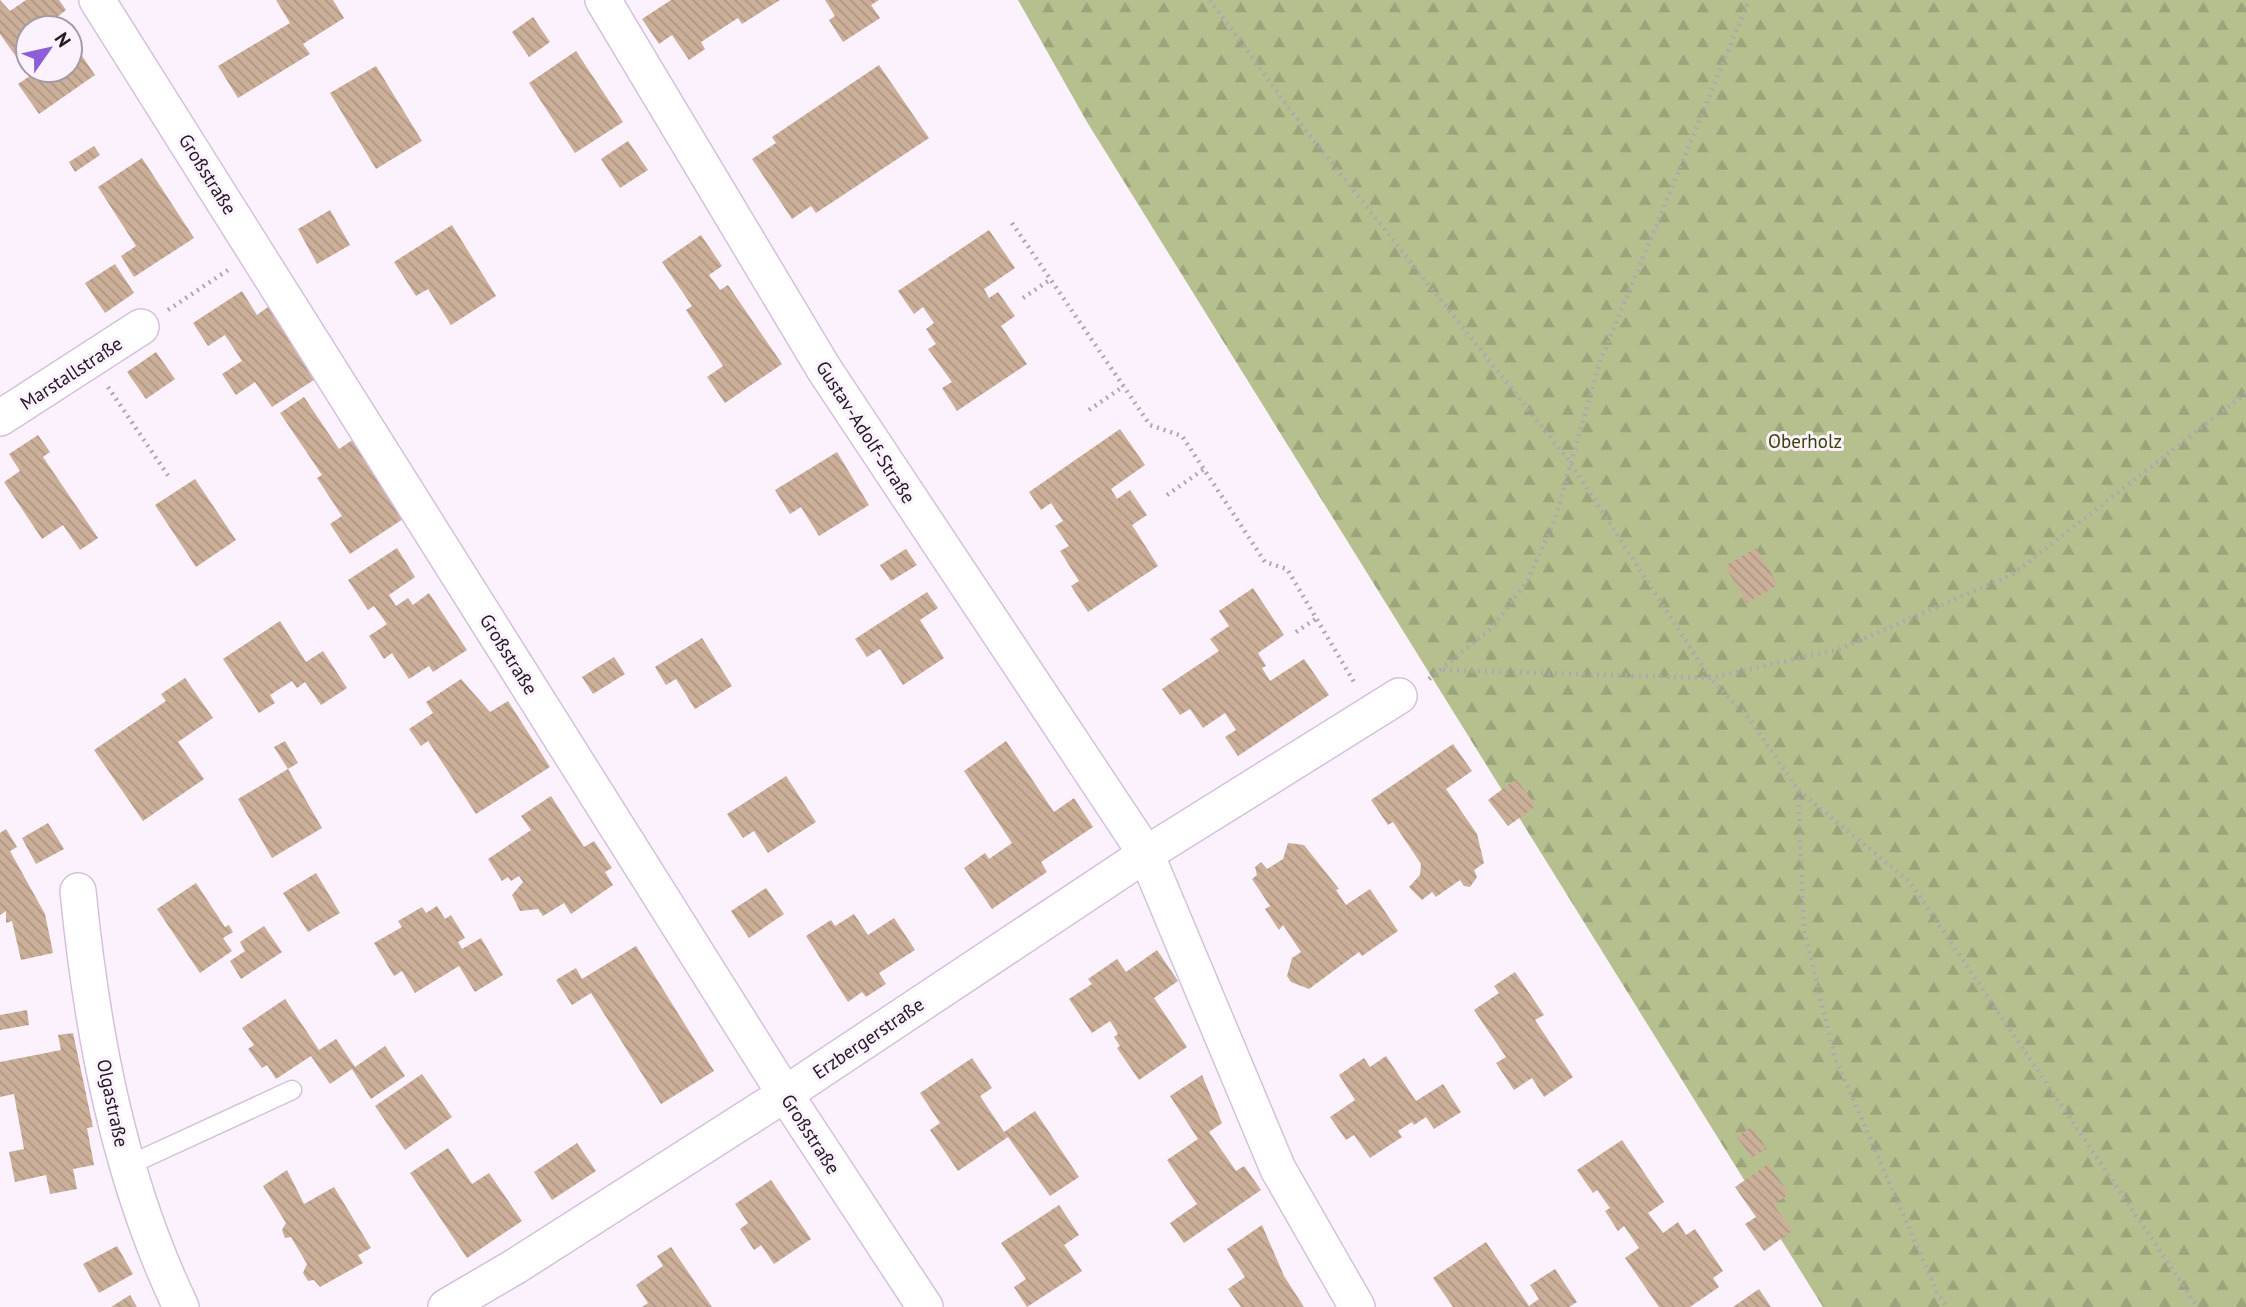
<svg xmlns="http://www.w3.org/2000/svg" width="2246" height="1307" viewBox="0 0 2246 1307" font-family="'PT Sans',sans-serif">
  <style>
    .forest { fill: url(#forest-firs) }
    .building { fill: url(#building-back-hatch) }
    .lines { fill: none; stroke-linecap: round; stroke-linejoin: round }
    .lane-casing { stroke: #d6c1dc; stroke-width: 21 }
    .street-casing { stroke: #d6c1dc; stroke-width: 38 }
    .path { stroke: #b0a7b2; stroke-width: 4.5; stroke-dasharray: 2 5; stroke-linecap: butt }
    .lane { stroke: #fff; stroke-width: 18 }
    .street { stroke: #fff; stroke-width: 35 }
    .labels { text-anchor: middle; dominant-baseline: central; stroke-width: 6; stroke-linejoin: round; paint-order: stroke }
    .street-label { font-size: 19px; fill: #211923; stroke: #fbf2fe }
    .park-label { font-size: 19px; fill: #394206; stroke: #fbf2fe }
  </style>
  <defs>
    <pattern id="forest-firs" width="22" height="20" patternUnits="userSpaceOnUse" patternTransform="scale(1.75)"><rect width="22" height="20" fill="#b5c08e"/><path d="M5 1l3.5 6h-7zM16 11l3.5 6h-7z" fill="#9ba47a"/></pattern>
    <pattern id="building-back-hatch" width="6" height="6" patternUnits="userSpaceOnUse" patternTransform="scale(1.75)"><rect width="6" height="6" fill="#cbaf99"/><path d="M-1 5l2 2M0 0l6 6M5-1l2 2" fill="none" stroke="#ae9684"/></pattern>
  </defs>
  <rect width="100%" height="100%" fill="#fbf2fe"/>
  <path class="forest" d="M1018,0H2246V1307H1823L1087,122Z"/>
  <path class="building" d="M0,0L10,11L26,0H59L66,10L56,18L63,28H28V70H70V38L95,75L39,114L18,84L30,76L0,34Z
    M276,0H333L344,18L303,44L310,54L238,98L218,66L290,23Z
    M671,0H780L742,24L738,18L701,42L705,49L689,60L672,35L659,44L642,19Z
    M825,0H879L871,5L880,18L843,42L829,20L835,16Z
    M533,17L550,42L529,57L512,32Z
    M576,51L623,122L575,153L529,83Z
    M879,65L929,138L816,213L811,206L792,219L752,159L776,143L772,137Z
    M376,66L422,141L376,169L330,93Z
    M628,141L648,170L620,188L601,159Z
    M94,146L100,155L75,172L69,162Z
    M142,158L194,238L134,277L121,256L136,246L98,187Z
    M330,210L350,245L317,264L298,229Z
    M452,225L496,296L451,325L428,289L416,296L394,262Z
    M989,230L1015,268L984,289L989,298L998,292L1015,316L1001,326L1027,364L957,411L942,388L952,382L928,349L936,344L926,329L934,323L923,307L914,314L898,291Z
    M701,235L722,266L709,275L720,290L728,285L782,364L725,403L707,377L723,366L686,310L692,306L662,262Z
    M115,264L134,293L105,313L85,283Z
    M242,291L257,315L272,304L320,376L272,407L255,382L236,395L222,374L242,361L225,335L208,346L193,323Z
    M156,352L175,379L146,399L127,372Z
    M304,397L339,449L354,439L406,517L350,554L330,524L342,516L317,478L322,475L280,413Z
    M1120,429L1145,465L1111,489L1117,499L1130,490L1147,515L1132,525L1158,566L1088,612L1071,586L1079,581L1060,551L1069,546L1055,526L1063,521L1051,503L1041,510L1029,492Z
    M38,435L50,452L43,457L98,538L80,550L63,525L42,539L4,482L20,471L9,454Z
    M837,452L869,505L819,536L801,507L790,514L775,490Z
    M195,479L236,540L196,567L155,505Z
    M397,548L415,577L389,595L396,606L408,598L413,605L429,593L467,650L433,672L429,666L409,679L392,653L384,659L369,636L387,624L374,606L368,610L348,580Z
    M1756,548L1778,585L1747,603L1725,566Z
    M906,549L917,565L891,581L880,565Z
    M1253,588L1284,635L1258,653L1266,666L1262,668L1270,681L1304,659L1329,695L1238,756L1225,737L1236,730L1225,713L1203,728L1190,709L1180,715L1162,689L1219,651L1210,639L1229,626L1219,611Z
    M927,592L938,608L920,620L944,658L903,685L880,649L867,657L855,639Z
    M280,621L306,662L323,651L347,688L321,705L305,682L297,688L292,681L270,695L275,703L259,713L223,659Z
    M702,638L732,686L695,709L676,679L666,685L655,667Z
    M614,657L625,674L593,694L582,677Z
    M185,678L213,718L178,742L204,779L143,821L94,750L166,701L161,694Z
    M461,679L490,712L508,701L550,767L476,814L428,741L421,746L409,729L433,713L426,702Z
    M285,741L298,763L288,769L274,747Z
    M1006,741L1054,812L1074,798L1093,827L1041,862L1047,872L992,909L964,868L985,853L989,859L1012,843L964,771Z
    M1453,744L1472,771L1446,789L1477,834L1484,863L1474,870L1477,877L1470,887L1464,886L1460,880L1436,897L1432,892L1422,900L1409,887L1420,875L1421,864L1393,822L1388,825L1371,800Z
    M288,769L322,828L272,858L238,799Z
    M786,776L816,822L768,853L754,831L743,838L727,814Z
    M1516,779L1536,806L1508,826L1488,800Z
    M551,796L584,847L594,841L612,868L605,872L613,885L571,914L564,903L543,916L538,909L520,911L512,895L523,882L519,876L511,881L508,877L502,881L488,859L531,830L521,816Z
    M48,823L64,849L36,864L22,838Z
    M6,829L17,847L10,851L45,914L53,953L21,960L12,921L6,923V911L0,915V833Z
    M1288,843L1304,845L1339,889L1336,890L1346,905L1370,889L1398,931L1362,956L1359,952L1309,989L1291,982L1287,976L1292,958L1301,952L1283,925L1279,930L1265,909L1270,906L1252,879L1257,875L1255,867L1261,862L1267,869L1283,859Z
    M316,873L340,913L308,932L283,893Z
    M196,883L225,927L229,925L233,932L223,938L232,951L200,973L157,909Z
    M766,888L784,914L749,938L731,911Z
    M437,906L445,919L451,915L465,938L458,942L462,949L481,938L503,975L475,992L459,966L415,993L402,971L394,976L374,943L402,927L398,921L422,907L426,913Z
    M854,914L868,935L894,918L915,950L879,973L886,984L866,997L862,992L848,1002L806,936L831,920L835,926Z
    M264,926L282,952L241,979L230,961L245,951L240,942Z
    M636,946L714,1071L661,1104L591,993L572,1005L556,980L576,968L582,979Z
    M1157,950L1178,981L1154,998L1187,1047L1139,1080L1117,1048L1120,1046L1114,1037L1118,1034L1110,1021L1092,1033L1069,999L1092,984L1088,979L1117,959L1126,972Z
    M1515,972L1544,1015L1535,1020L1573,1077L1544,1097L1532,1078L1514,1090L1496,1063L1506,1057L1474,1010L1499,993L1494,986Z
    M285,999L319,1050L336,1039L355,1067L385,1046L405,1076L371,1099L352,1069L330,1084L311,1056L276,1079L267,1065L262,1068L248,1049L254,1045L242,1028Z
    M27,1010L29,1025L0,1030V1015Z
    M73,1033L93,1127L87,1128L94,1165L73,1169L77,1189L50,1194L46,1175L15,1182L9,1152L24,1149L14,1094L0,1097V1062L61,1050L58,1035Z
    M1386,1056L1416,1101L1443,1084L1461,1112L1434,1129L1426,1117L1414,1125L1412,1122L1398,1131L1402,1137L1370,1158L1354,1135L1346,1140L1330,1117L1355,1100L1339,1075L1364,1058L1370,1067Z
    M972,1058L992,1088L980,1096L1004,1132L1035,1111L1079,1177L1050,1196L1008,1137L958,1171L930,1130L940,1123L920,1093Z
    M422,1074L452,1117L405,1150L375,1106Z
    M1202,1075L1222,1123L1209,1132L1236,1171L1244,1166L1261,1190L1184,1243L1170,1223L1197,1204L1167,1160L1198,1139L1170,1096Z
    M1751,1127L1766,1148L1752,1158L1737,1137Z
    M1622,1140L1664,1202L1648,1213L1663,1233L1678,1222L1686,1235L1695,1229L1723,1271L1713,1278L1719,1287L1690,1307H1659L1625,1258L1639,1248L1624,1226L1618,1231L1605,1211L1610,1208L1597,1190L1593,1193L1577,1170Z
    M577,1143L596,1171L552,1200L534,1172Z
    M448,1148L472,1184L489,1173L522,1221L467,1258L410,1173Z
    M1768,1164L1789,1194L1774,1205L1792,1231L1764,1251L1745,1224L1756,1217L1735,1187Z
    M287,1170L304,1204L334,1187L371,1248L358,1255L363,1263L320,1287L314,1280L308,1281L303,1273L307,1264L291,1237L285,1238L282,1230L286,1223L263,1186Z
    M771,1180L811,1239L774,1264L761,1245L754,1250L740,1229L748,1223L735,1204Z
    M1059,1205L1079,1235L1064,1245L1082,1271L1027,1307L1014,1287L1026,1279L1001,1243Z
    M1262,1225L1284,1276L1304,1307H1241L1228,1289L1245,1277L1227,1249Z
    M1486,1242L1529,1306L1539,1299L1530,1285L1555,1269L1577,1302L1569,1307H1453L1433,1278Z
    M117,1246L133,1274L99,1293L83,1264Z
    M671,1247L712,1307H642L648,1303L636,1285L663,1266L657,1256Z
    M1759,1289L1771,1307H1733Z
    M130,1295L137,1307H111Z"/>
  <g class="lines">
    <g class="lane-casing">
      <path id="lane" d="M127,1166L292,1090"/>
    </g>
    <g class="street-casing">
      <path id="street" d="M97,0L785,1094L925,1307
        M603,0L824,369L1146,854L1278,1169L1357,1307
        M0,418L141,327
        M78,891C92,1033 119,1178 181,1307
        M446,1307L516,1266L785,1094L1146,854L1399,696"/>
    </g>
    <path class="path" d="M1210,0L1300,123L1570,462L1710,678L1748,717L1798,790L1910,882L2198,1307
      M1012,223L1150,425L1182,436L1265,562L1287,569L1354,682
      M1023,298L1051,279
      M168,310L228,270
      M108,387L169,477
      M1089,410L1124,386
      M1167,495L1204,469
      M1296,632L1317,618
      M1443,670L1710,678L1840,649L2013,574L2246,393
      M1429,679L1492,628L1527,581L1554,522L1600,362L1749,0
      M1798,791L1804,930L1835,1058L1937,1292L1947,1307"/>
    <use href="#lane" class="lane"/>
    <use href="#street" class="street"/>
  </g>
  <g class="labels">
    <g class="street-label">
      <text transform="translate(208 174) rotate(58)">Großstraße</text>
      <text transform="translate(71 373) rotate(-33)">Marstallstraße</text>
      <text transform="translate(866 432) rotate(57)">Gustav-Adolf-Straße</text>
      <text transform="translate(509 654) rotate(58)">Großstraße</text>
      <text transform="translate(868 1038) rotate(-34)">Erzbergerstraße</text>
      <text transform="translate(113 1103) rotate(78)">Olgastraße</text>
      <text transform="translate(811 1134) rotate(57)">Großstraße</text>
    </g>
    <g class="park-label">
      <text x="1805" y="441">Oberholz</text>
    </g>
  </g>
  <g transform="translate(49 49) rotate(56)"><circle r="33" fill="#fbf2fe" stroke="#a49ba6" stroke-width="2"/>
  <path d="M0-5L12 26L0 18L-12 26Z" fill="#8d5ed7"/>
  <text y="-10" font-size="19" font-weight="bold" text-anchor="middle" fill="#211923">N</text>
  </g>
</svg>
